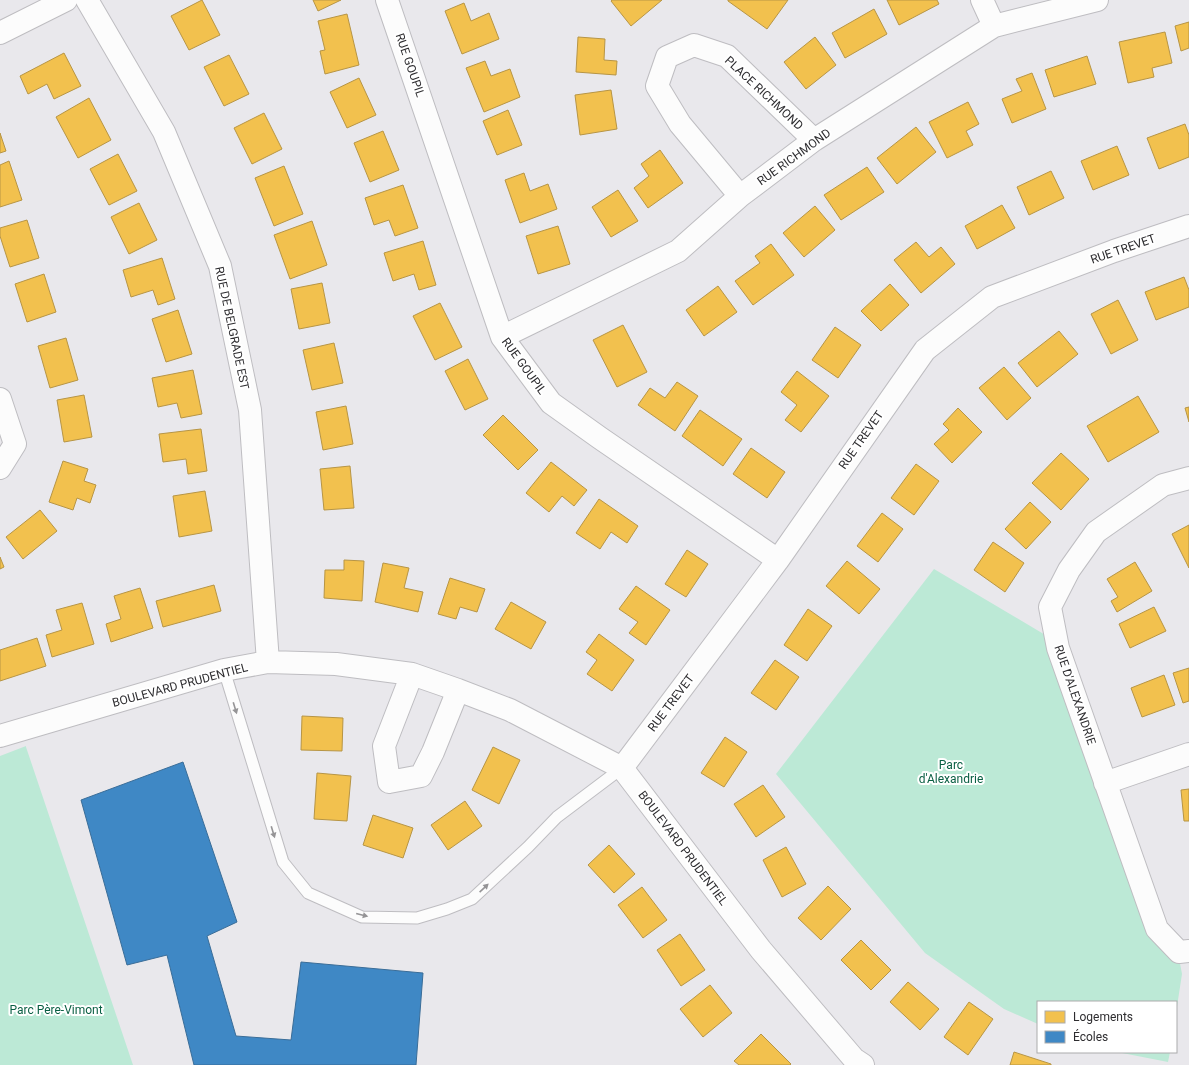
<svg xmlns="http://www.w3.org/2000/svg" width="1189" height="1065" viewBox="0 0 1189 1065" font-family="Roboto,sans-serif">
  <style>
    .green { fill: #bce9d6 }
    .homes { fill: #f2c14e; stroke: #b79545 }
    .schools { fill: #3f88c5; stroke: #3a6d98 }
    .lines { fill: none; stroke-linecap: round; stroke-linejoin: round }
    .lane-casing { stroke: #bebdc1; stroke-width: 13 }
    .street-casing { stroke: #bebdc1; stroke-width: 24 }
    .lane { stroke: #fcfcfc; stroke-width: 11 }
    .street { stroke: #fcfcfc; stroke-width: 22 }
    .oneway { fill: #959496 }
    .labels { text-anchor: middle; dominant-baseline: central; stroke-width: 4; stroke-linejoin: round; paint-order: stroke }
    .street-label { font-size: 12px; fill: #2e2d30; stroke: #fff }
    .park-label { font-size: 12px; fill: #095f43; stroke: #fff }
  </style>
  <rect width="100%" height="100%" fill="#e9e8ec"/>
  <path class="green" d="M934,569L1047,636L1179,958L1182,974L1176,1013V1002H1038V1024L1004,1009L925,953L776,774Z
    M26,746V747L133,1065H0V756Z
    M1117,1052H1170L1168,1062Z"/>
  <path class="homes" d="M202,0L220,35L189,50L171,16Z
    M313,0H341L318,11Z
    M612,0H662L631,26L611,1Z
    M728,0H788L767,29L728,1Z
    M887,0H937L939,4L899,25Z
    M464,3L471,21L489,13L499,39L462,54L445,11Z
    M874,9L887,34L845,58L832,33Z
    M347,14L359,65L325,74L320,51L325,50L318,21Z
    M1189,22V48L1181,51L1175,26Z
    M1165,32L1172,63L1152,68L1154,77L1128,83L1119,42Z
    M578,37L605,39L604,60L617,61L616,75L576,72Z
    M815,37L836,65L806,89L784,62Z
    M64,53L81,86L54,99L47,84L28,94L20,76Z
    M229,55L249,94L224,106L204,67Z
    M1087,56L1096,84L1054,97L1045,70Z
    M485,61L491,76L510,69L520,97L484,112L466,68Z
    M1032,73L1046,109L1012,123L1002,99L1022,91L1016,79Z
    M359,78L376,115L347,128L330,92Z
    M611,90L617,129L580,135L575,95Z
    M89,98L111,140L78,158L56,117Z
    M968,102L979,124L966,131L973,145L947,158L929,122Z
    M508,110L522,145L497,155L483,121Z
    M264,113L282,149L252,164L234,128Z
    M1185,124L1189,135V157L1159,169L1147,138Z
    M916,127L936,152L897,184L877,158Z
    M383,131L399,170L370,182L354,143Z
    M0,133L6,151L0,153Z
    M1117,146L1129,175L1093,190L1081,161Z
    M660,150L683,183L648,208L634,188L649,176L641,164Z
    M118,154L137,191L109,205L90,169Z
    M9,161L22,200L0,207V165Z
    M284,166L303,214L274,226L255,178Z
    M867,167L884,192L841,220L824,195Z
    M1051,171L1064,198L1029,215L1017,187Z
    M524,173L530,191L548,184L557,209L520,223L505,180Z
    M403,185L418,228L395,236L389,220L374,225L365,198Z
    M618,190L638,221L611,237L592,207Z
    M139,203L157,240L129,254L111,217Z
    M1002,205L1015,228L977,249L965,226Z
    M815,206L835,230L804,257L783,233Z
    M27,220L39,258L10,267L0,236V228Z
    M312,221L327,265L290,279L274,235Z
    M558,226L570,264L538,274L526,236Z
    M423,241L436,285L419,290L414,274L393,281L384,253Z
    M916,242L929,257L941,247L955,264L921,293L894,260Z
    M771,244L794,275L753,305L735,281L760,263L755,256Z
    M162,258L175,299L158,305L153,290L131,297L123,270Z
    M44,274L56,312L27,322L15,284Z
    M1184,277L1189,290V307L1156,320L1145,292Z
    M322,283L330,323L299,329L291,289Z
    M890,284L909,305L881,331L861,311Z
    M718,286L737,312L704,336L686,310Z
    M1118,300L1138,340L1111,354L1091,314Z
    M440,303L462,347L435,360L413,316Z
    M178,310L192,354L166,362L152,319Z
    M623,325L647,372L617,387L593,340Z
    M835,327L861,345L838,378L812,360Z
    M1059,331L1078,354L1037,387L1018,363Z
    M66,338L78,380L50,388L38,346Z
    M334,343L343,383L312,390L303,350Z
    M468,359L488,399L465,410L445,371Z
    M1004,367L1031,398L1007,420L979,388Z
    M193,370L202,414L181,418L177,403L158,407L152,378Z
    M797,371L829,396L801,432L785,420L797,405L781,392Z
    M677,382L698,396L675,431L638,405L650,388L665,398Z
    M84,395L92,437L64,442L57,400Z
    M1138,396L1159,432L1108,462L1087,426Z
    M346,406L353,444L323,450L316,412Z
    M1189,407V422L1185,408Z
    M958,408L982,432L952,463L934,444L949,430L943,424Z
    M700,410L742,439L723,466L682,436Z
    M503,415L538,450L518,470L483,435Z
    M201,429L207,471L188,474L186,459L163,462L159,434Z
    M751,448L785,472L767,498L733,474Z
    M1061,453L1089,479L1061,510L1032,483Z
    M63,461L88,469L84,481L96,485L90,503L77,498L73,510L49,502Z
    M551,462L587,490L574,506L562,496L549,512L526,493Z
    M916,464L939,481L914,515L891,498Z
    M350,466L354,508L324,510L320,469Z
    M205,491L212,531L179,537L173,496Z
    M599,499L638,526L627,543L611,532L600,549L576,533Z
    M1030,502L1051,522L1026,549L1005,529Z
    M40,510L57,531L23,559L6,537Z
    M882,513L903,529L878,562L857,546Z
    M1189,525V568L1172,534Z
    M993,542L1024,563L1005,592L974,570Z
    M687,550L708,564L686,597L665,584Z
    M0,557L4,567L0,569Z
    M344,560L364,561L362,601L324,598L325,570H344Z
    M847,561L880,589L859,614L826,586Z
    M1135,562L1152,591L1117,612L1111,601L1118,597L1107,579Z
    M383,563L409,568L404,588L423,592L418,612L375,602Z
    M450,578L485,589L477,612L460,607L456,619L438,614Z
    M214,585L221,611L163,627L156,601Z
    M636,586L670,610L646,645L629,633L638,622L619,609Z
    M140,588L153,628L111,642L106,624L121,619L114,596Z
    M511,602L546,622L531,649L495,629Z
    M82,603L94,644L52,657L46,635L62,630L56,610Z
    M1154,607L1166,631L1130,648L1119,624Z
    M808,609L832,626L807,661L784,645Z
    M599,634L634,660L612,691L587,674L597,660L586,652Z
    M37,638L46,666L0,681V650Z
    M775,660L799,677L776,710L751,693Z
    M1189,668V701L1183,703L1173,673Z
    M1164,675L1175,705L1142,717L1131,688Z
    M302,716L343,718L342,751L301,750Z
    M725,737L747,752L724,787L701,773Z
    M493,747L520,760L499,804L472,790Z
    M317,773L351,776L347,821L314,819Z
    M763,785L785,817L756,837L734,804Z
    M1189,789V821H1184L1181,790Z
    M465,801L482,826L448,850L431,825Z
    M373,815L413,828L403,858L363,845Z
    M609,845L635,874L614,893L588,865Z
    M786,847L806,884L782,897L763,860Z
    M828,886L851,909L821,940L798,918Z
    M642,887L667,920L643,938L618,905Z
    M680,934L705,970L681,986L657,950Z
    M861,940L891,970L871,990L841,960Z
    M908,982L939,1009L920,1030L890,1002Z
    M710,985L732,1013L703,1037L680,1009Z
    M969,1002L993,1019L968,1055L944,1037Z
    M761,1034L791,1064L790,1065H739L734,1061Z
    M1014,1052L1051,1064V1065H1010Z"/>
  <path class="schools" d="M183,762L237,922L207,936L236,1036L291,1040L301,962L423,973L416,1065H194L167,955L127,965L81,800Z"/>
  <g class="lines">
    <g class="lane-casing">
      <path id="lane" d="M224,670L283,862L308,893L362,917L417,918L447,909L472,899L528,847L557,817L622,768"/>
    </g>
    <g class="street-casing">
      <path id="street" d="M87,0L164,132L220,266L250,410L268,662
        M387,0L502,337L551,403L600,438L778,560
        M982,0L994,26
        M0,33L66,0
        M740,196L680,124L657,86L667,57L694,45L727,56L814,140
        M502,337L678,251L740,196L814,140L994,26L1097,0
        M0,399L15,444L0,468
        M1189,478L1163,485L1096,532L1069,570L1050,607L1058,648L1157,929L1179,952L1189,951
        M412,674L384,746L389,782L421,776L433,752L458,690
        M0,736L224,670L268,662L336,664L412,674L458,690L510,710L622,768L761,950L854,1059L863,1065
        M622,768L778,560L925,350L992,297L1114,251L1189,226
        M1105,783L1189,754"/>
    </g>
    <use href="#lane" class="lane"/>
    <use href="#street" class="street"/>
  </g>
  <defs><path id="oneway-solid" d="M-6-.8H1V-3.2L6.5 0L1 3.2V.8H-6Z"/></defs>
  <g class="oneway">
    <use href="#oneway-solid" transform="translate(235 708) rotate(73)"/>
    <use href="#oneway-solid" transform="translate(273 832) rotate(73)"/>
    <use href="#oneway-solid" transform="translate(484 888) rotate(-43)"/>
    <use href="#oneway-solid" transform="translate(362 915) rotate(14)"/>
  </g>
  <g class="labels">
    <g class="street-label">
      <text transform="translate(410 65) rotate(71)">RUE GOUPIL</text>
      <text transform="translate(764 93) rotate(43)">PLACE RICHMOND</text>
      <text transform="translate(794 157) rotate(-36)">RUE RICHMOND</text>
      <text transform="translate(1123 249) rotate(-19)">RUE TREVET</text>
      <text transform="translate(232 328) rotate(78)">RUE DE BELGRADE EST</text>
      <text transform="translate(524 366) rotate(54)">RUE GOUPIL</text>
      <text transform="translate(861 440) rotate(-55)">RUE TREVET</text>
      <text transform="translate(180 685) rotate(-15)">BOULEVARD PRUDENTIEL</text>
      <text transform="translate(1075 695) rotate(71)">RUE D'ALEXANDRIE</text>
      <text transform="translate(671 703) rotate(-53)">RUE TREVET</text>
      <text transform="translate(683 848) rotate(53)">BOULEVARD PRUDENTIEL</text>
    </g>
    <g class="park-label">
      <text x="951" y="765">Parc<tspan x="951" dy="14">d'Alexandrie</tspan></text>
      <text x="56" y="1010">Parc Père-Vimont</text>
    </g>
  </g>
  <rect x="1037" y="1001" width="140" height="52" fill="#ffffff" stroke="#ababac"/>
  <rect x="1045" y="1011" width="20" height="12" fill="#f2c14e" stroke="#ababac"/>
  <text x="1073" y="1021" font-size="12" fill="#2e2d30">Logements</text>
  <rect x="1045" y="1031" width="20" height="12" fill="#3f88c5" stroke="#ababac"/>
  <text x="1073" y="1041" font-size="12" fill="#2e2d30">Écoles</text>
</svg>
